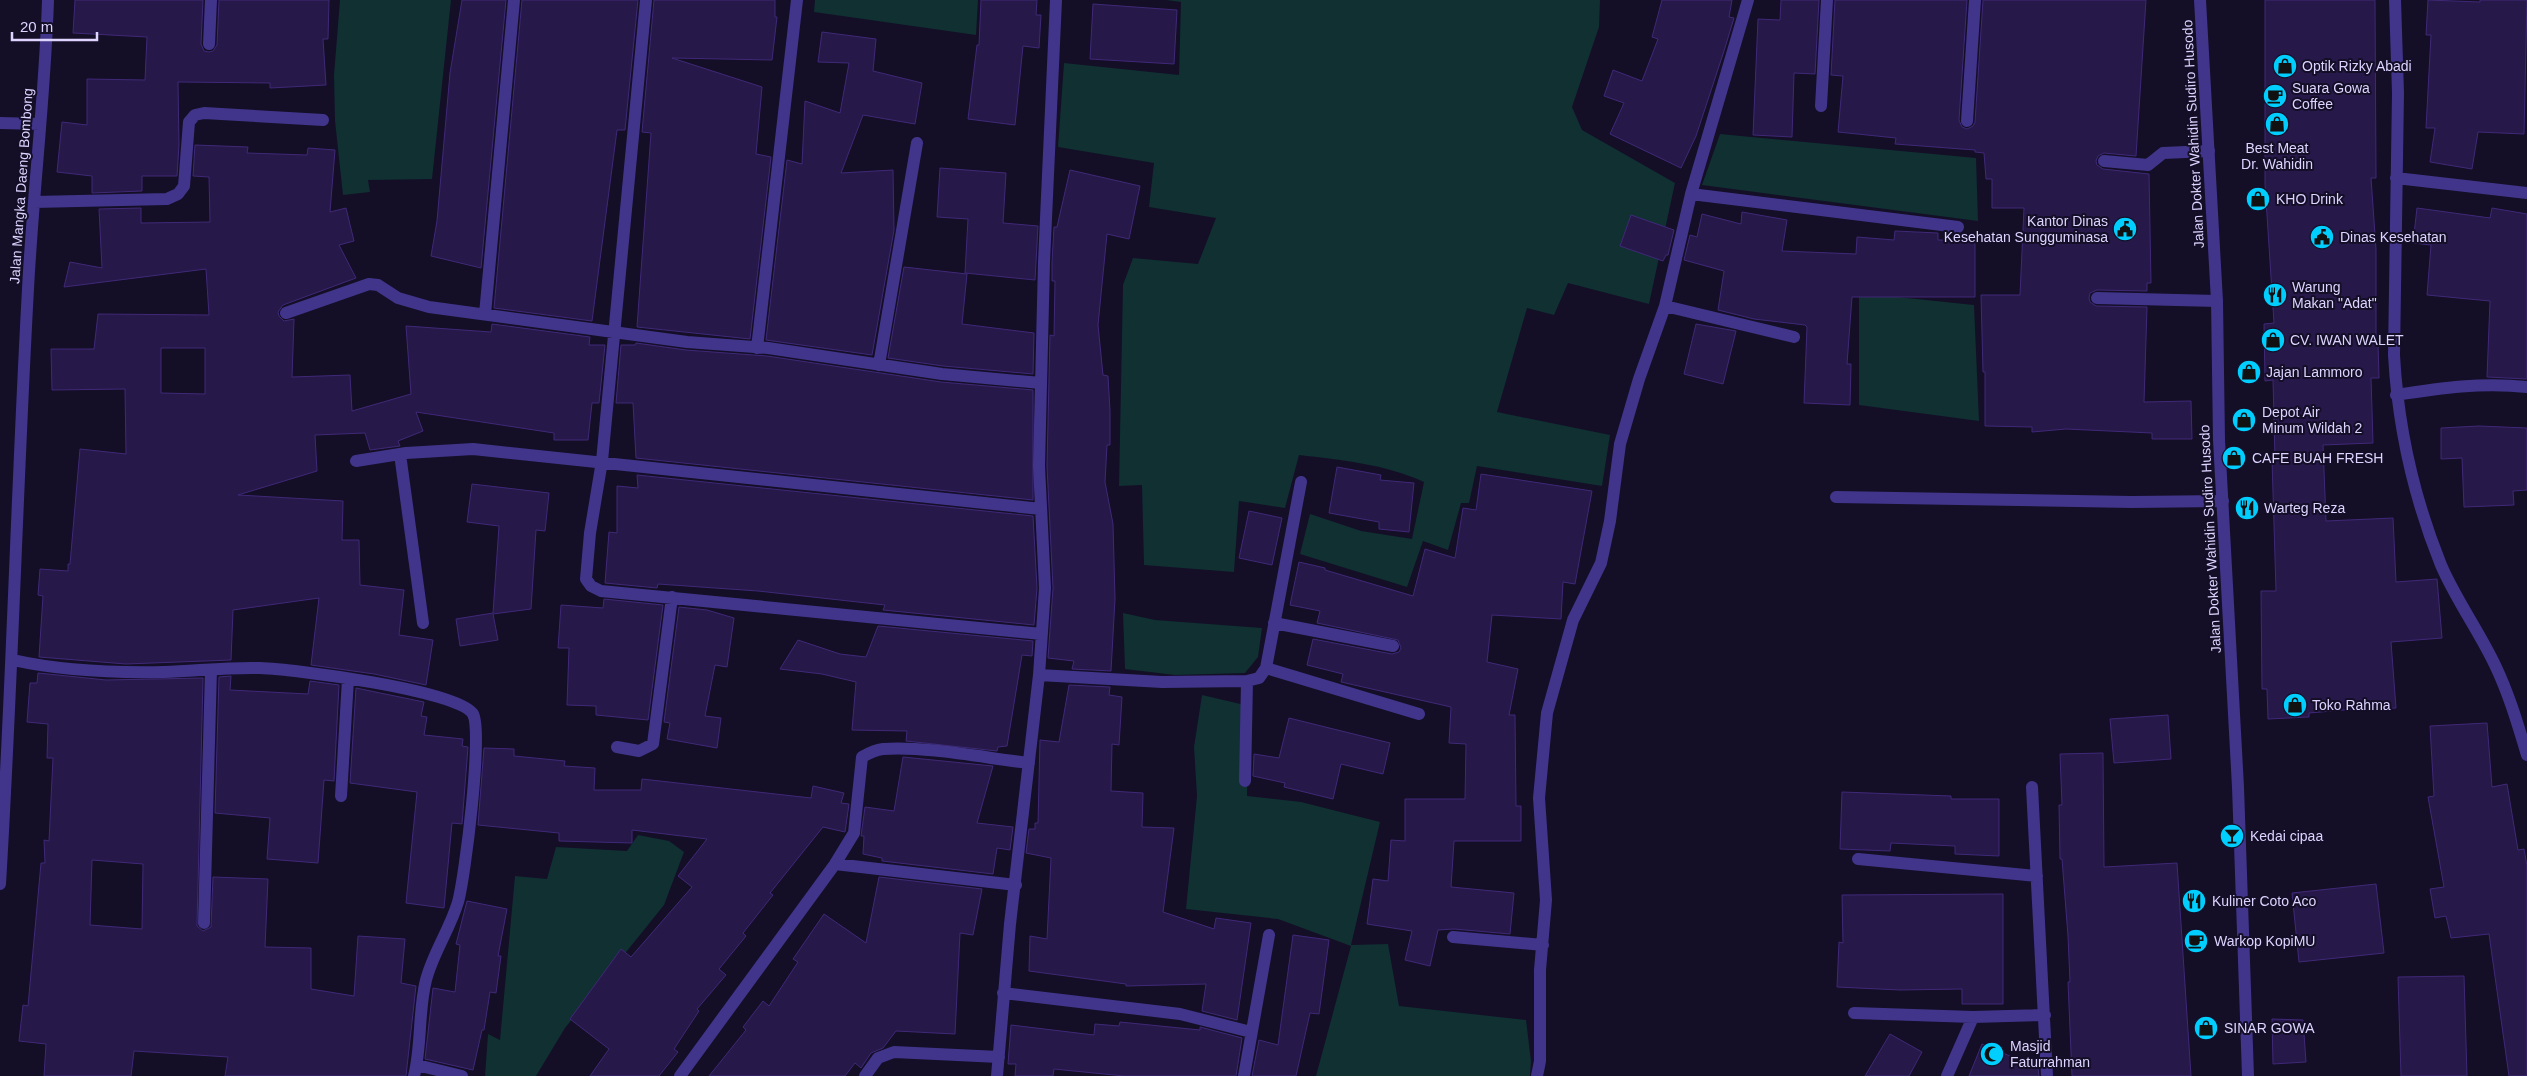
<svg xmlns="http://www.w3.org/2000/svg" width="2527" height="1076" viewBox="0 0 2527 1076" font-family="Arial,sans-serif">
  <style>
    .green { fill: #103032 }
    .building { fill: #27184a; stroke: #3f2977; fill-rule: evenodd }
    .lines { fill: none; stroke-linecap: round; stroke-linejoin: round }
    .service { stroke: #40358a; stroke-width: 12 }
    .minor { stroke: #40358a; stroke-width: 12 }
    .tertiary { stroke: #40358a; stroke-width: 12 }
    .labels { text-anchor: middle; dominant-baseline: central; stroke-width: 4; stroke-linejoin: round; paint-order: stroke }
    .poi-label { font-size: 14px; fill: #ddd4ff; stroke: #140e27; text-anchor: start }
    .street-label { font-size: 14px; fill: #ddd4ff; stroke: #140e27 }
  </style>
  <rect width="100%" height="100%" fill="#140e27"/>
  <path class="green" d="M340,0H451L432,179L368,180L370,192L343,195L335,121L334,75Z
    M815,0H978L976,35L814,12Z
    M1166,0H1600L1599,27L1572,107L1582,130L1675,183L1649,304L1568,283L1554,315L1527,308L1497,412L1610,435L1602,486L1477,466L1469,503H1461L1448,550L1423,541L1407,587L1300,554L1310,514L1361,531L1412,539L1424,482C1385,464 1341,460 1299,455L1285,508L1239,501L1234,572L1144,565L1142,485L1119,486L1123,285L1133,258L1198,264L1216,218L1149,207L1154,163L1058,147L1064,63L1179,75L1181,2Z
    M1720,134L1976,158L1978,221L1702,185Z
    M1859,293L1974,305L1979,421L1859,405Z
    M1123,613L1155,620L1262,628L1258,657L1245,673L1175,675L1125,669Z
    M1202,695L1249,706L1247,796L1301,802L1380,822L1351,945L1388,944L1399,1006L1526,1020L1531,1061L1530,1076H1316L1351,946L1278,919L1186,909L1197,796L1194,747Z
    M638,835L669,841L684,852L664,905L565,1028L536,1076H485L488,1034L500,1040L515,876L547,879L556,847L627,851Z"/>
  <path class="building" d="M75,0H203L201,44L204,51L209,52L213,51L217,45L219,0H329L328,39H323L326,85L270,88V83L178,82L179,145L177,176H142V191L92,193V176L57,172L62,122L87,125V79L145,80L147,37L73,33Z
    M462,0H506L481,268L431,256L437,221L450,73Z
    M522,0H638L625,130H617L592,321L494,308Z
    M654,0H775V17H777L772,60L672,58L762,87L756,154L771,157L750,339L637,327L651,133L642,132Z
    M981,0H1037L1036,15H1041L1039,48L1023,46L1015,125L968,119L977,45H979Z
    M1662,0H1732L1729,17L1734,18L1724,51L1696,136L1681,168L1610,134L1624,103L1604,96L1613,70L1642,81L1658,39L1652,37Z
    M1781,0H1819L1815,74L1794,73L1792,137L1753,135L1758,19L1780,20Z
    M1835,0H1967L1959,120L1962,127L1967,129L1973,126L1975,122L1983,0H2146L2136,156L2104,153L2098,156L2096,161L2097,165L2103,169L2149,174L2151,283H2147V291L2097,290L2090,293L2089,298L2090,302L2096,306L2147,307L2144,402L2191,401L2192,439H2152V433L2066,429L2032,432V427L1985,426V372H1983L1981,295H2020L2024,208H1992V179H1986L1984,153L1975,152V150L1895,144L1896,138L1838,132L1843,76L1831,75Z
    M2265,0H2375L2376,178H2371L2376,249V343H2378L2379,378H2371L2373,443L2323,445L2326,521L2393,518L2396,582L2437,579L2442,638L2391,642L2396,708L2367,710V708L2309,713V717L2268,719L2267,689H2262L2261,591H2276L2272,459H2275L2273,380L2265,381L2264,324L2274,323L2265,184Z
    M2428,0L2480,2V0H2527L2524,134L2478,132L2472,169L2430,162L2435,128H2426L2431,35H2426Z
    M1093,4L1177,10L1174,64L1090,59Z
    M822,32L876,39L873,71L922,83L915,124L863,115L841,173L893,170L894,230L872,355L766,340L787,160L802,164L805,101L840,113L849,63L818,62Z
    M195,145L248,147L247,153L307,155L308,148L335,150L330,212L346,208L354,241L339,245L356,278L283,305L278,312L279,316L284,321L294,319L292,377L350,375L352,411L411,394L406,326L491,332L492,324L590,337L589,345H605L599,403H592L588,440H554V433L416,412L423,431L398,441L400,446L370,450L365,433L315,435L317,471L238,495L343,501L342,540H359L360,585L404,590L399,635L433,640L426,685L374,674L311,665L319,598L233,610L231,660L126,664L39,657L43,596L38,595L40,569L68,571V564H70L80,449L126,454L125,389L52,390L51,349H94L98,314L209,315L206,269L64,287L70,262L102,268L99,209L141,208V223L210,222L209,177L193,176ZM161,348H205V394L161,393Z
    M940,168L1006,173L1003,223L1038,226L1035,280L965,273L968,219L937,217Z
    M1070,170L1140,186L1129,239L1107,234L1098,325L1103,375L1108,376L1110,411V445H1107L1105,482L1113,524L1115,599L1111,671L1072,669L1074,661L1048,658L1053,588L1047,466L1050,335L1054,336L1055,281H1052V262L1054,227H1057Z
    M2417,208L2490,218L2492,208L2527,214V379L2487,377L2490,301L2427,295L2431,245L2413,243Z
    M1742,212L1787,220L1782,251L1856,254L1857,237L1894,240L1895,231L1938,233V240H1975V297H1852L1847,364H1851L1850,405L1804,403L1807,327L1805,325L1754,319L1718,310L1724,271L1684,260L1690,235L1697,237L1702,214L1741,224Z
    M1631,215L1674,230L1668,255H1666L1663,261L1620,246Z
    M904,267L967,274L962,324L1034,333L1033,374L943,366L888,358Z
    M1696,324L1736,331L1723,384L1684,374Z
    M636,343L686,350L767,356L941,382L1033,390V500L636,458L633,403H616L621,345H635Z
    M2479,426L2527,428V490L2513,491L2514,505L2464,507L2462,458L2441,459V428Z
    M1337,467L1381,475L1380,480L1414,483L1409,532L1379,529V522L1329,513Z
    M1481,474L1592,491L1575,584L1563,582L1561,619L1492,615L1487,662L1518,669L1509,715H1515L1516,806H1521V841H1454L1451,887L1514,893L1510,934L1454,929L1438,930L1430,966L1405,960L1412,931L1367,924L1373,879L1388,881L1391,840L1405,841V799H1465L1466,744L1449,743L1451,707L1341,682L1343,674L1307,665L1313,639L1392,654L1399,652L1401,648L1398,640L1317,623L1320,611L1290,605L1299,562L1325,568V570L1413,596L1425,549L1455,558L1463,508L1476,510Z
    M637,475L1033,516L1037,588L1034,625L883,610L885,605L758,591L658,584L657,588L605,583L609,532L617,533V486L638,488Z
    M472,484L549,493L545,531L536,530L531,609L493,614L498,640L460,646L456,619L493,613L499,526L467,522Z
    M1249,511L1282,518L1272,565L1239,558Z
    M604,599L663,605L648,720L596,715V706L567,705L569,648H558L561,605L603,608Z
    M679,607L707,610L734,618L727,667L715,665L705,716L721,718L717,748L667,739L670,723L664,722Z
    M878,626L1033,641L1032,656L1022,655L1007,746L998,747L997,751L906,741L907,731L852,730L856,682L822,674L780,669L798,640L840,654L866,657Z
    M38,673L106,680L203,678L197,926L203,931L211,927L213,877L268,879L265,947L311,948V989L354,996L358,936L405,939L401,983L416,986L406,1076H225L228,1057L134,1051L131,1076H44L46,1044L19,1041L23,1005L28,1006L41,863H45L44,840L49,841L53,758H47L48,724L27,722L30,683H37ZM92,860L143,864L142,929L90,925Z
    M231,676L230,690L308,694L310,681L339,685L334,781L324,780L318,863L267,859L270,818L215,813L219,677Z
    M1069,685L1110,687L1109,695L1122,697L1119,745L1112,744L1111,791L1143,793L1142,827L1174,828L1163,912L1214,929L1216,918L1251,923L1237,1020L1202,1011L1206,984L1126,986V984L1029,971L1030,936L1047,939L1051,858L1026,853L1029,829H1035V823H1038L1040,740L1059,742Z
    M356,688L424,702L421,716L427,717L424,735L463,739L462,746L468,747L462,824L452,823L444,908L406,903L417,792L350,783Z
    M2168,715L2171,759L2114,763L2110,719Z
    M1289,718L1390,743L1383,774L1341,764L1333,799L1284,787L1285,783L1253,776L1254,754L1279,758Z
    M2487,723L2492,787L2507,784L2518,850L2524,849L2527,866V1076H2509L2489,934L2451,938L2446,916L2435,918L2430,889L2444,887L2428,797L2434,796L2430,726Z
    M484,748L514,749V756L565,761L564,766L595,768L594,790H641L642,779L811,798L813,786L844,793L841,803L849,804L845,832L823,827L770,893L773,895L743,933L746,936L719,969L726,975L697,1009L699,1011L674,1049L678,1052L659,1076H590L609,1049L570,1019L621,949L631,957L692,887L678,876L707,839L632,830V843L559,841V833L478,825Z
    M2103,753L2104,867L2177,863L2191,1076H2072L2068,982H2070L2068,936L2062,859H2060L2059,805H2062L2060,754Z
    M903,757L993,766L977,823L1013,827L1010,850L997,848L993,874L882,861V858L863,854L864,836H861L865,807L894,811Z
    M1842,792L1951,796V799H1999V856L1955,854V846L1891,843L1890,851L1840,849Z
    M879,877L982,889L973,935L960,933L955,1034L896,1031L883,1048L871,1053L861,1068L855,1063L845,1076H709L746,1030L743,1027L763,1001L769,1006L798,962L793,959L824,914L866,943Z
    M2376,884L2384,953L2299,962L2292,893Z
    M2003,894V1004H1962V989L1900,990L1837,987L1839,942L1843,943L1842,895Z
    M467,901L507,909L498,956H501L496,993L490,992L484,1030H482L473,1070L425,1059L433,988L455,992L460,945L456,944Z
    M1293,935L1329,940L1319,1014L1310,1013L1296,1076H1252L1259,1040L1278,1045Z
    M2464,976L2467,1076H2401L2398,977Z
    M2272,1019L2303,1020L2306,1062L2273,1064Z
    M1120,1022L1200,1030V1027L1242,1038L1236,1076H1124L1054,1069L1053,1076H1015L1016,1064H1008L1011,1025L1094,1035L1095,1024L1119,1026Z
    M1890,1034L1922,1052L1909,1076H1865Z
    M1982,1044L2038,1068L2039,1076H1969Z"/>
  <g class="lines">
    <path class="service" d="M2104,161L2148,165L2163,153L2209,151"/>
    <path class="minor" d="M646,0L602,461L590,533L586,579L591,586L601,591L1042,634
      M2395,0L2398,93L2394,355C2398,428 2414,498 2441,565C2456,600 2479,631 2495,665C2509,694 2518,725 2527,755
      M209,44L211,0
      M1821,106L1827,0
      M1967,121L1975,0
      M0,123L40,124
      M2396,178L2527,193
      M1691,194L1958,227
      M34,202L167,199L178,194L184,186L189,122L195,115L204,113L323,120
      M2097,298L2217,301
      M1665,306L1794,337
      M286,313L369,284L378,285L398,298L429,307L687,342L768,348L942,374L1041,383
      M485,314L514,0
      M757,348L797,0
      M879,365L917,143
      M2396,395C2441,388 2482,382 2527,387
      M400,454L423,623
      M356,461L406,453L473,449L1041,509
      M1836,497L2132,502L2223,501
      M1274,623L1393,646
      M13,660C62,671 113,673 164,672C196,671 228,667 260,668C292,669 458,690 473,714C483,732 465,877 458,902C450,929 433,953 426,980C418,1011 422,1045 414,1076
      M1266,668L1419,714
      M1039,675L1162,682L1247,681L1259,678L1266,668L1301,482
      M617,747L639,751L653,744L672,597
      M1245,781L1247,681
      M2032,787L2047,1076
      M341,796L348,679
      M1858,859L2037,876
      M835,864L854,833L862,757C869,753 875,750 883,749C927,746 985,758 1029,763
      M0,884C12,686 17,487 28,289C33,192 45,96 48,0
      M204,923L211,670
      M1453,937L1543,945
      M1003,993L1180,1014L1251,1032
      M1854,1013L1973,1017L2045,1015
      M417,1065L462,1076
      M680,1076L835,864L1016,885
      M865,1076L878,1058L894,1052L999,1057
      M997,1076L1010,924L1039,675L1045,588L1039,466L1044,262L1056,0
      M1244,1076L1269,935
      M1537,1076L1540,1061V970L1546,900L1539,798L1547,713L1573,620L1601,563L1610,521L1620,444L1639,379L1665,306L1691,194L1748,0
      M1947,1076L1973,1017"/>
    <path class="tertiary" d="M2200,0L2217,301L2219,440L2238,787L2248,1076"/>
  </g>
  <defs>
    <g id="shop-disc" transform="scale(1.25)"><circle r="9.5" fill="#00ceff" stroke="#140e27"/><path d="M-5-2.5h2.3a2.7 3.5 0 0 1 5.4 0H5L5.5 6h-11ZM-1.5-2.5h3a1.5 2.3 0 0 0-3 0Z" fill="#111"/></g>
    <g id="cafe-disc" transform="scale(1.25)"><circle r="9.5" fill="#00ceff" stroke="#140e27"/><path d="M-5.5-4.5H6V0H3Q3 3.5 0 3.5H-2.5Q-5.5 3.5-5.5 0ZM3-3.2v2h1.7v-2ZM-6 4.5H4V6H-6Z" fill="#111"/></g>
    <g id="civic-disc" transform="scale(1.25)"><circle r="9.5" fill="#00ceff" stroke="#140e27"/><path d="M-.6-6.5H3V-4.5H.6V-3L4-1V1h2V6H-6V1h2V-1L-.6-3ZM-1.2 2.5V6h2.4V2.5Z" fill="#111"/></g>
    <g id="restaurant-disc" transform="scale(1.25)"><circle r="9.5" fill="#00ceff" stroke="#140e27"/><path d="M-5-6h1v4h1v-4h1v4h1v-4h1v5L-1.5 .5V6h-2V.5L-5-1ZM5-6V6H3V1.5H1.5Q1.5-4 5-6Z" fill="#111"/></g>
    <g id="bar-disc" transform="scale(1.25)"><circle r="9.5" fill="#00ceff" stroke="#140e27"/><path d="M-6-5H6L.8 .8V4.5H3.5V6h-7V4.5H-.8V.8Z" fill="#111"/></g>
    <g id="mosque-disc" transform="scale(1.25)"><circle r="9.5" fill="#00ceff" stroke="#140e27"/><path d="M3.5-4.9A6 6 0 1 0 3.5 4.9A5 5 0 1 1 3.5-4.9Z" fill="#111"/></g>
  </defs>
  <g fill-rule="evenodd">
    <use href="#shop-disc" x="2285" y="66"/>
    <use href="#cafe-disc" x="2275" y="96"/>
    <use href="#shop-disc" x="2277" y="124"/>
    <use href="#shop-disc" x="2258" y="199"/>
    <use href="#civic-disc" x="2125" y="229"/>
    <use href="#civic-disc" x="2322" y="237"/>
    <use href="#restaurant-disc" x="2275" y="295"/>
    <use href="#shop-disc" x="2273" y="340"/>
    <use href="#shop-disc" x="2249" y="372"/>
    <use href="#shop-disc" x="2244" y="420"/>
    <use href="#shop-disc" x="2234" y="458"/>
    <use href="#restaurant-disc" x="2247" y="508"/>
    <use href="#shop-disc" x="2295" y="705"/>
    <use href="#bar-disc" x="2232" y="836"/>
    <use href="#restaurant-disc" x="2194" y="901"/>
    <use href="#cafe-disc" x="2196" y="941"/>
    <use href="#shop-disc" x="2206" y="1028"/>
    <use href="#mosque-disc" x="1992" y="1054"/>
  </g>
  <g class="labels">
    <g class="poi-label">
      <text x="2302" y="66">Optik Rizky Abadi</text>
      <text x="2292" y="88">Suara Gowa<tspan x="2292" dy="16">Coffee</tspan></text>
      <text x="2277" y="148" text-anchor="middle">Best Meat<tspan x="2277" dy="16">Dr. Wahidin</tspan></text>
      <text x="2276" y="199">KHO Drink</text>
      <text x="2108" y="221" text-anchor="end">Kantor Dinas<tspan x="2108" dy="16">Kesehatan Sungguminasa</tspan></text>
      <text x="2340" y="237">Dinas Kesehatan</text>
      <text x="2292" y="287">Warung<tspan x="2292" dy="16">Makan "Adat"</tspan></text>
      <text x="2290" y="340">CV. IWAN WALET</text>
      <text x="2266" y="372">Jajan Lammoro</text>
      <text x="2262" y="412">Depot Air<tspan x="2262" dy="16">Minum Wildah 2</tspan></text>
      <text x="2252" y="458">CAFE BUAH FRESH</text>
      <text x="2264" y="508">Warteg Reza</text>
      <text x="2312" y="705">Toko Rahma</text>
      <text x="2250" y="836">Kedai cipaa</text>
      <text x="2212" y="901">Kuliner Coto Aco</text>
      <text x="2214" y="941">Warkop KopiMU</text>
      <text x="2224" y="1028">SINAR GOWA</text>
      <text x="2010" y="1046">Masjid<tspan x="2010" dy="16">Faturrahman</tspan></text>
    </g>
    <g class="street-label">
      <text transform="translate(2193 134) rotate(-93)">Jalan Dokter Wahidin Sudiro Husodo</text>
      <text transform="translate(21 186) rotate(-86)">Jalan Mangka Daeng Bombong</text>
      <text transform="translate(2210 539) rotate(-93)">Jalan Dokter Wahidin Sudiro Husodo</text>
    </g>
  </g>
  <path d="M12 32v8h85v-8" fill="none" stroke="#ddd4ff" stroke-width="2.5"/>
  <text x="20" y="32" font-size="15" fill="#ddd4ff" stroke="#140e27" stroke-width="4" paint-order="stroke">20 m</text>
</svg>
